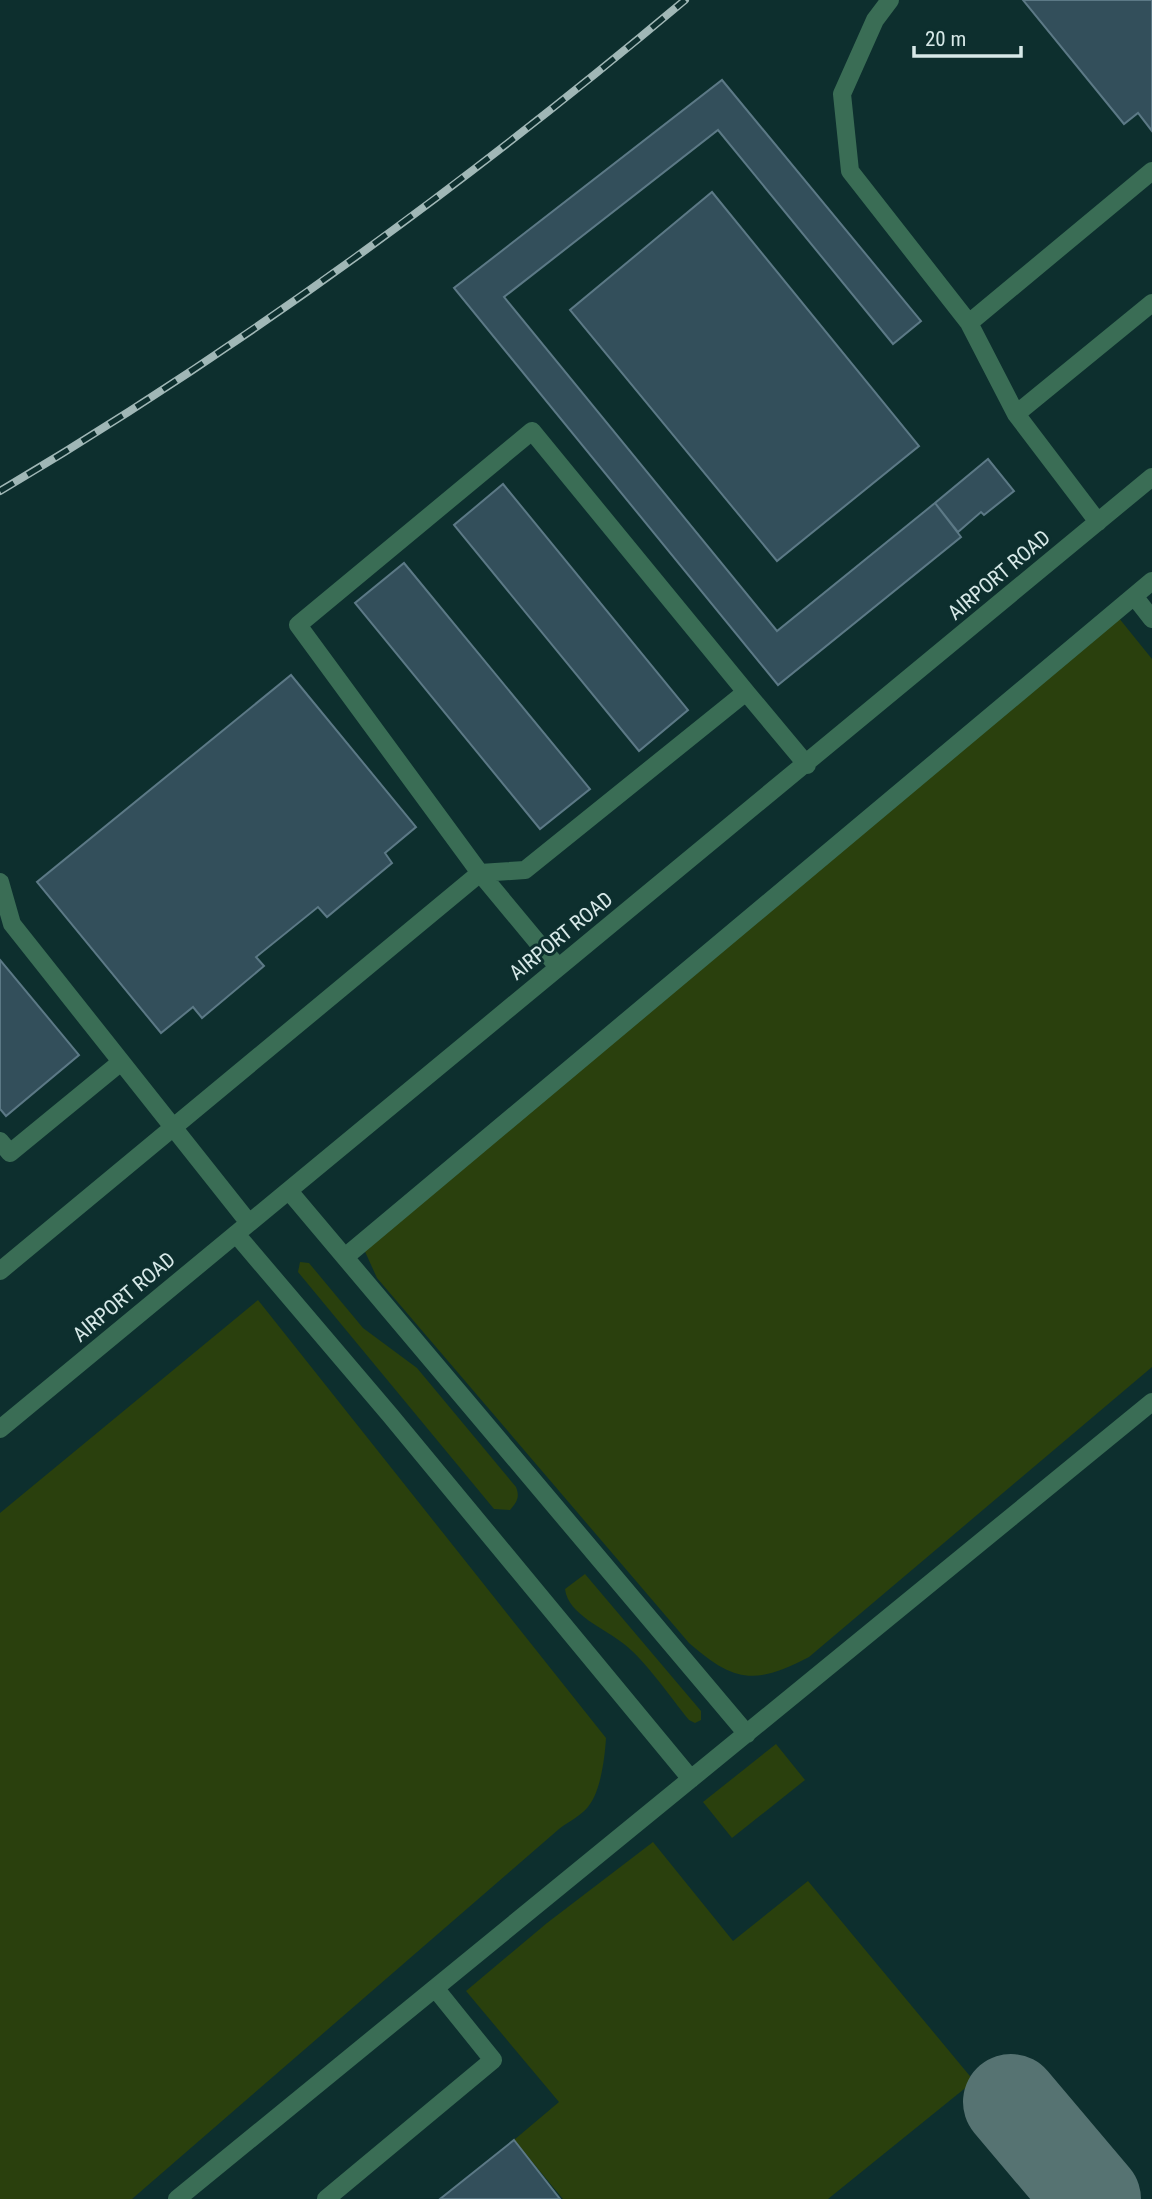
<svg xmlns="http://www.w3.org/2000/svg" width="1152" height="2199" viewBox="0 0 1152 2199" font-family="'Roboto Condensed',sans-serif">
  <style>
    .green { fill: #2a400d }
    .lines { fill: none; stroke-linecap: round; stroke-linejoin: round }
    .taxiway { stroke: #567372; stroke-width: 96 }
    .building { fill: #334f5b; stroke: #5c7986; stroke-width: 2 }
    .minor { stroke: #3a6d55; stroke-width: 18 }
    .rail-casing { stroke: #a0b7b6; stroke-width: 8 }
    .rail { stroke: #0d2f2e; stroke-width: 5; stroke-dasharray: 16; stroke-linecap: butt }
    .labels { text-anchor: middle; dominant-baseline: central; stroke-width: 6; stroke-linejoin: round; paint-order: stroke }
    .street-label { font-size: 21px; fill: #d7e9e8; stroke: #0d2f2e }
  </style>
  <rect width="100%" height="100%" fill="#0d2f2e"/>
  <path class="green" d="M1114,612L1152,659V1367L809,1657C755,1685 735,1683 689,1643L377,1278L362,1245Z
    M300,1262L309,1263L363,1328L417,1368L516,1487C520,1497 517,1502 510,1510L494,1509L298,1272Z
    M258,1300L606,1738C605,1756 601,1789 590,1804C584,1814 568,1822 559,1829L132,2199H0V1513Z
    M585,1574L701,1711V1720L695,1723L689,1720C671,1698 645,1660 624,1644C606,1629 568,1615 565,1589Z
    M776,1744L805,1780L732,1838L703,1802Z
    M653,1842L733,1941L808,1881L974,2081L828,2199H563L514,2140L559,2102L466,1991L547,1923Z"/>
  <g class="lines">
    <path class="taxiway" d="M1011,2102L1093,2199"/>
  </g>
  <path class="building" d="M1023,0H1152V131L1138,113L1124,124Z
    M722,80L921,321L893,344L718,130L504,297L777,631L935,503L961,537L778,685L454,288Z
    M712,192L919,446L777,561L570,310Z
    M988,459L1014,491L984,515L981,512L958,532L935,503Z
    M503,484L688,710L639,751L454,525Z
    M404,563L590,789L540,829L355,603Z
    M291,675L416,827L385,853L392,863L327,917L318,907L256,957L264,966L202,1018L193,1007L161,1033L37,882Z
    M0,960L79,1055L6,1116L0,1109Z
    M514,2140L560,2199H440Z"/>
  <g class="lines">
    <path class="minor" d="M890,0L875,20L842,94L850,171L969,323L1016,414L1098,522
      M969,323L1152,171
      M1016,414L1152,303
      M1134,596L1152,619
      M746,692L807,765
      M0,882L12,924L249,1223
      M0,1141L10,1153L121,1062
      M289,1191L747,1734
      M236,1234L390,1415L691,1779
      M345,1257L1152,581
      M0,1271L480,873L525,870L746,692L532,431L298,625L480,873L558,967
      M0,1429L1152,477
      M177,2199L1152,1402
      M326,2199L493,2060L435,1988"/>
    <g class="rail-casing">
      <path id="rail" d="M0,491C238,350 473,178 685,0"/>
    </g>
    <use href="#rail" class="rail"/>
  </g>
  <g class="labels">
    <g class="street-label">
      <text transform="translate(999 575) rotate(-40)">AIRPORT ROAD</text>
      <text transform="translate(561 936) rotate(-39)">AIRPORT ROAD</text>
      <text transform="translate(124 1297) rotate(-40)">AIRPORT ROAD</text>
    </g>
  </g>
  <path d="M914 46v10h107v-10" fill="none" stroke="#d7e9e8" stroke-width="3.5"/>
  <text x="925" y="46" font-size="21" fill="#d7e9e8" stroke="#0d2f2e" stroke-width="5" paint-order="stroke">20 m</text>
</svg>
